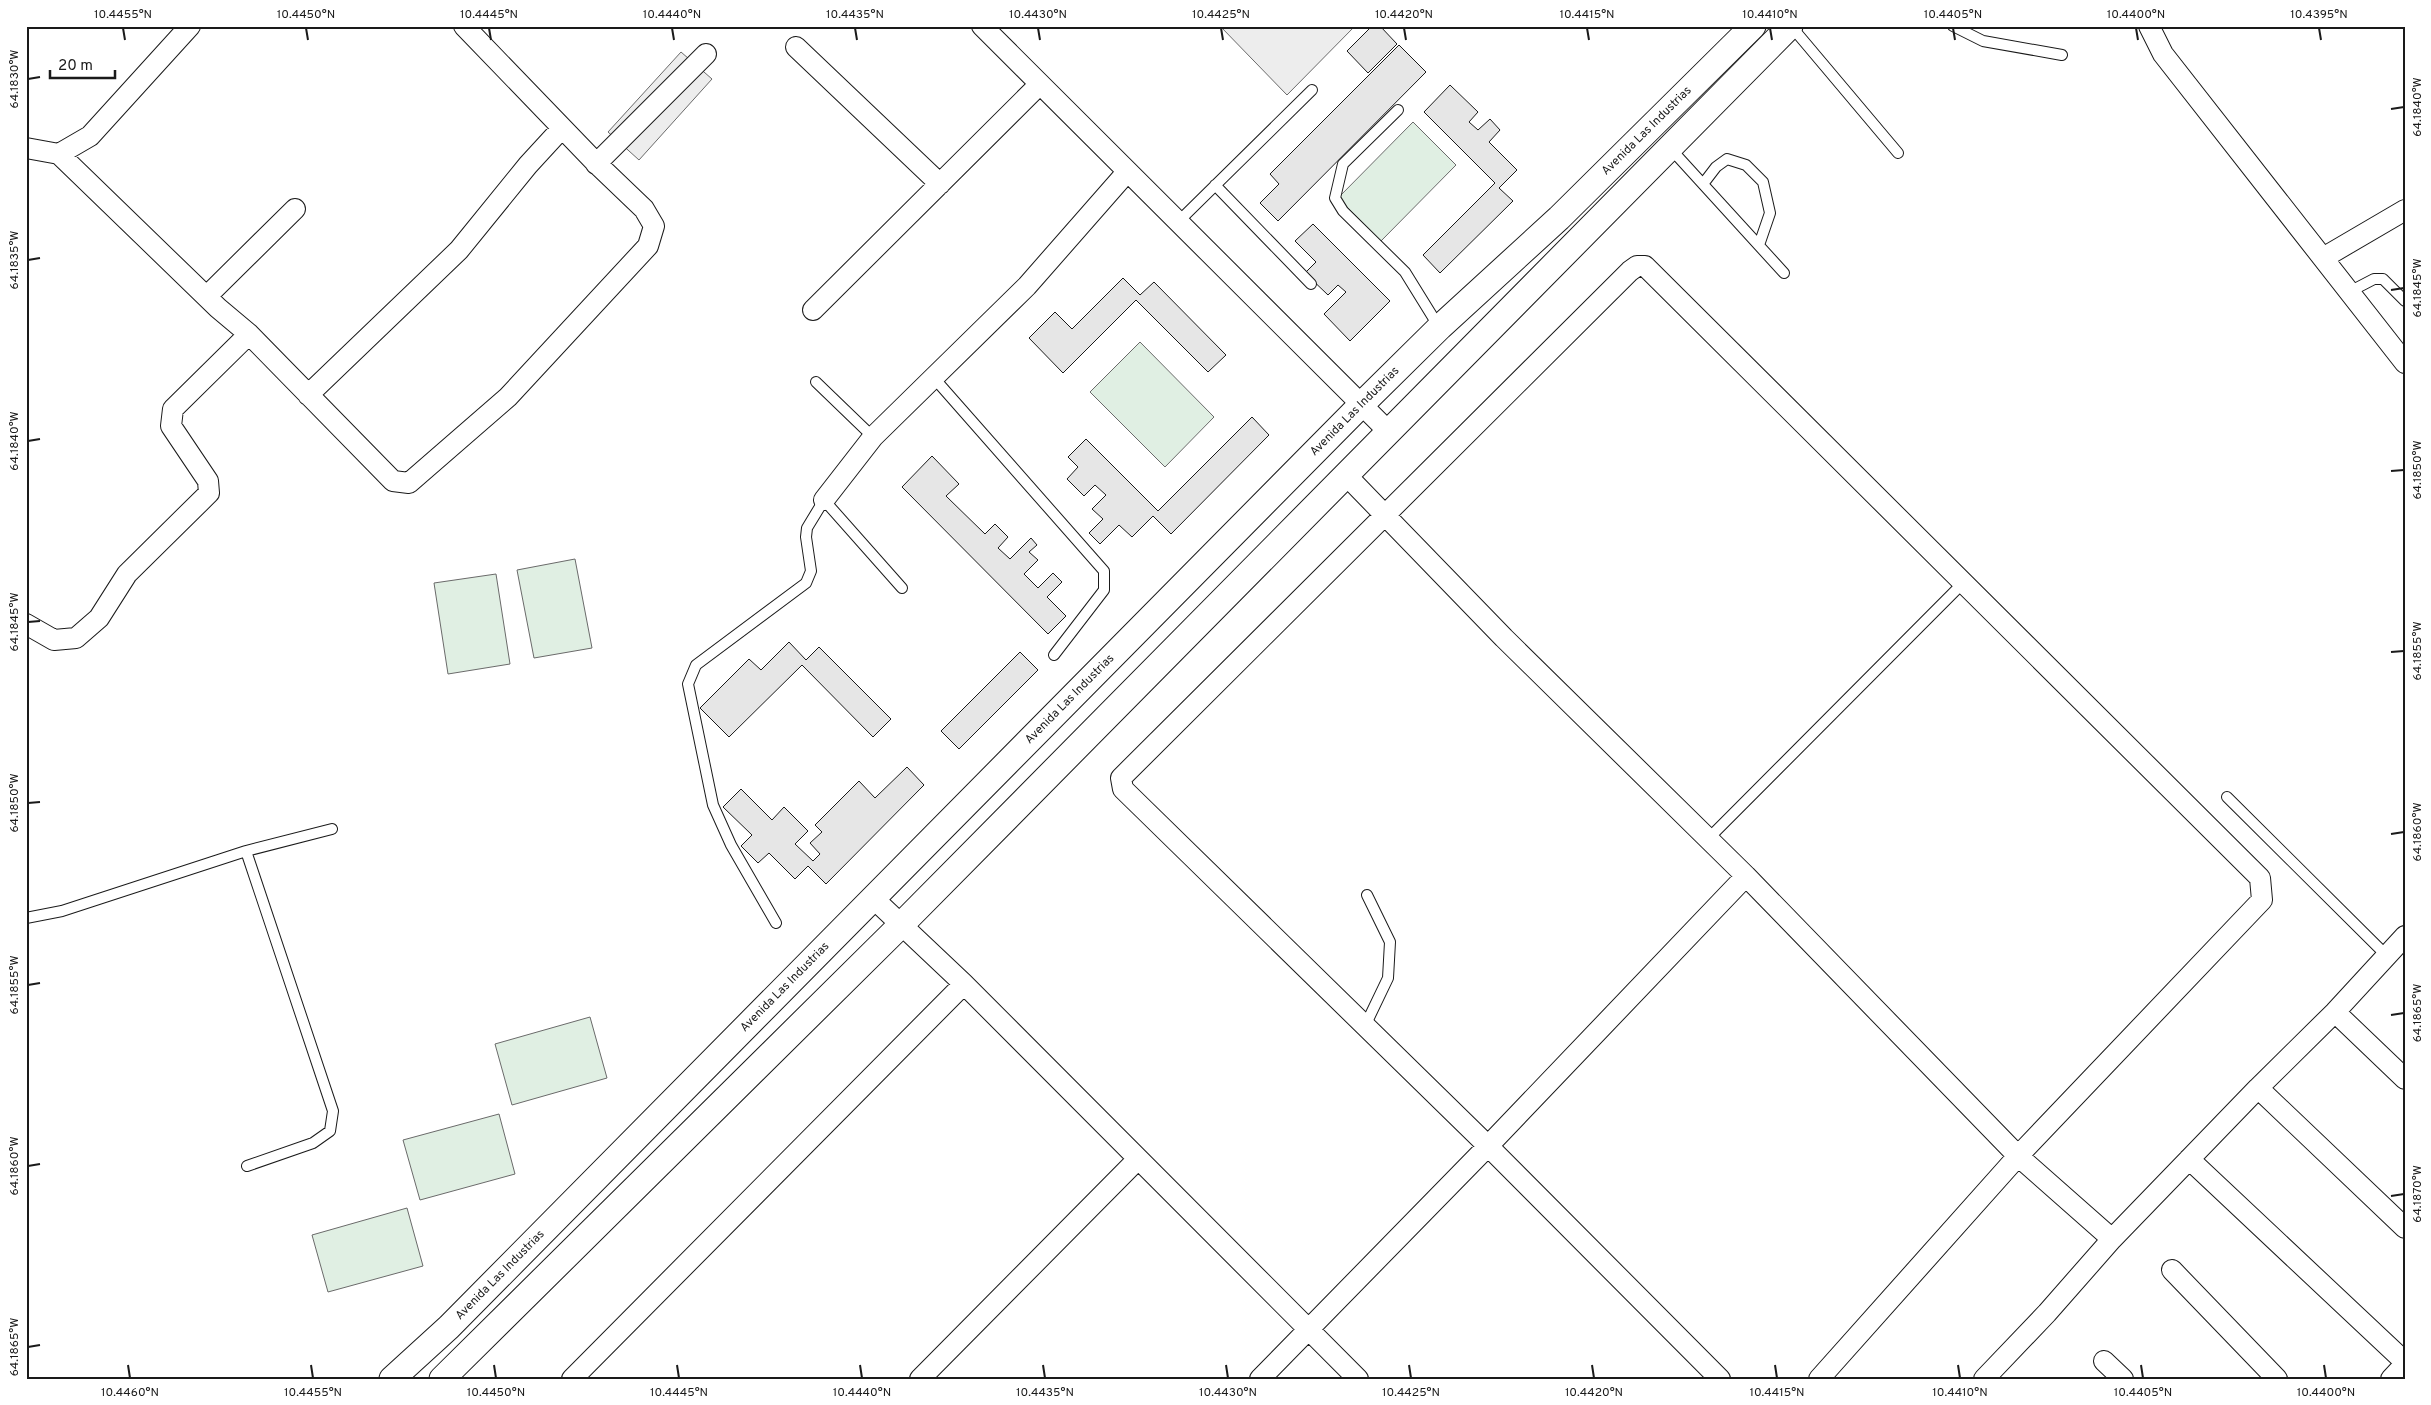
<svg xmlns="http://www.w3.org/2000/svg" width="2431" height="1405" viewBox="0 0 2431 1405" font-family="Overpass,sans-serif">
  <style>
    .green { fill: #e0efe3; stroke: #6a6a6a }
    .parking { fill: #ededed; stroke: #6a6a6a }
    .building { fill: #e6e6e6; stroke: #1a1a1a }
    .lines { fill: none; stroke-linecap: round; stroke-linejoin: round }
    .service-casing { stroke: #1a1a1a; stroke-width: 12 }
    .minor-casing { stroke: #1a1a1a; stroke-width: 22 }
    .tertiary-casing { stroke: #1a1a1a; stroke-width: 27 }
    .service { stroke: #fff; stroke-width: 10 }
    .minor { stroke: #fff; stroke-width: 20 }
    .tertiary { stroke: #fff; stroke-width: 25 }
    .ticks { fill: none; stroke: #1a1a1a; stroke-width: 2 }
    .labels { text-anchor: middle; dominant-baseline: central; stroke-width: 4; stroke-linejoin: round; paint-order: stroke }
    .street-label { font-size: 12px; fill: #1a1a1a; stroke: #fff }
    .neatline { fill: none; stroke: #1a1a1a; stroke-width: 2 }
    .ticks-label { font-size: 12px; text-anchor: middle; fill: #1a1a1a }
  </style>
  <rect width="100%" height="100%" fill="#fff"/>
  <path class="green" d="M1413,122L1456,165L1381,241L1338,198Z
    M1140,342L1214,417L1165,467L1090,392Z
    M575,559L592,648L534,658L517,570Z
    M496,574L510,664L448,674L434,583Z
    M590,1017L607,1078L512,1105L495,1044Z
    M499,1114L515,1174L420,1200L403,1140Z
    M407,1208L423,1266L328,1292L312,1235Z"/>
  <path class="parking" d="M1220,26H1355L1287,95Z
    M681,52L712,79L639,160L608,132Z"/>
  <path class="building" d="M1372,26H1380L1397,44L1368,73L1347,51Z
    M1399,45L1426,72L1278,221L1260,203L1279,184L1270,174Z
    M1450,85L1478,112L1469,122L1478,130L1490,119L1500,130L1489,142L1517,170L1499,188L1513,201L1440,273L1423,255L1495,183L1424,112Z
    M1313,224L1390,301L1350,341L1324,314L1346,292L1338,285L1328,295L1305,273L1316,262L1295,241Z
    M1123,278L1140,295L1154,282L1226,355L1208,372L1136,300L1063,373L1029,338L1055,312L1072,329Z
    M1252,417L1269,435L1171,534L1153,516L1132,537L1119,525L1100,544L1089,533L1103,519L1092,509L1106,495L1095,485L1084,496L1067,479L1078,467L1068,457L1086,439L1158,511Z
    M932,456L959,484L946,496L985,534L995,524L1008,537L998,548L1010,559L1031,538L1037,545L1029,552L1038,560L1024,574L1038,588L1053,573L1062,582L1047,597L1066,616L1048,634L902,487Z
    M789,642L806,660L819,647L891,719L873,737L802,665L729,737L700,708L749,659L761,670Z
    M1020,652L1038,670L959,749L941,731Z
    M907,767L924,785L826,884L808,866L795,879L769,853L758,863L741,846L752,835L723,807L741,789L772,820L784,807L808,831L795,844L813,861L820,854L810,843L822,832L815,825L859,781L875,798Z"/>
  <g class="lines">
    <g class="service-casing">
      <path id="service" d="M1791,26L1898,153
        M1953,26L1983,41L2062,55
        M1398,110L1343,164L1335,198L1343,211L1405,272L1439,327
        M1670,148L1784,273
        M1703,184L1716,167L1727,159L1746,165L1763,182L1770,213L1759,245
        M1215,185L1311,284
        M1178,222L1312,90
        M2349,292L2374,279H2383L2405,301
        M934,378L1104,571V590L1054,655
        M816,382L873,437
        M2227,797L2386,955
        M1708,839L1962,584
        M246,851L333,1111L330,1131L313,1143L247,1166
        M26,918L62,911L246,851L332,829
        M776,923L731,845L713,805L688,684L696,665L806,583L811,571L806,537L807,528L824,500L902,588
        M1365,1026L1388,978L1390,942L1367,895"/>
    </g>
    <g class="minor-casing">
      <path id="minor" d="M982,26L1389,432
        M2149,26L2163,54L2405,363
        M796,47L940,184
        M26,148L59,154L218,308L249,334L393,481L409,483L508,397L648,246L654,226L644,209L597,164L464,26
        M59,154L90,136L190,26
        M596,164L706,54
        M2323,258L2405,210
        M207,296L295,209
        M813,310L1040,84
        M308,395L459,250L528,165L562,128
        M1346,475L1504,638L1746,876L2018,1156L2112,1239
        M824,500L873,437L1027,286L1127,172
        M26,624L54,640L76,638L99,618L127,574L209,493L208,481L171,426L173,409L249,334
        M873,898L964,984L1358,1379
        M2335,1012L2405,1079
        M2258,1088L2405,1228
        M2189,1159L2405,1362
        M2172,1270L2277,1379
        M2104,1361L2123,1379
        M572,1379L964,984
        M920,1379L1137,1160
        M1260,1379L1488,1146L1746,876
        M1720,1379L1488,1146L1123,789L1121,778L1630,271L1637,266H1645L2260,878L2262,900L2018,1156L1819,1379
        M1984,1379L2047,1313L2112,1239L2258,1088L2335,1012L2405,936
        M2391,1379L2405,1364"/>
    </g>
    <g class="tertiary-casing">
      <g id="tertiary">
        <path id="s1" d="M392,1379L449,1327L1362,404L1440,327L1559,218L1753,26"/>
        <path d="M442,1379L901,925L1790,26"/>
      </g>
    </g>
    <use href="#service" class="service"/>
    <use href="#minor" class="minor"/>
    <use href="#tertiary" class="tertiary"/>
  </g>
  <path class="ticks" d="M123,28L125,40M306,28L308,40M489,28L491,40M672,28L674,40M855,28L857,40M1038,28L1040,40M1221,28L1223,40M1404,28L1406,40M1587,28L1589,40M1770,28L1772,40M1953,28L1955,40M2136,28L2138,40M2319,28L2321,40M28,79L40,77M2391,109L2404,107M28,260L40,258M2391,290L2404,288M28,441L40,439M2391,471L2404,470M28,622L40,621M2391,652L2404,651M28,803L40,802M2391,834L2404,832M28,985L40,983M2391,1015L2404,1013M28,1166L40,1164M2391,1196L2404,1194M28,1347L40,1345M128,1365L130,1378M311,1365L313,1378M494,1365L496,1378M677,1365L679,1378M860,1365L862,1378M1043,1365L1045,1378M1226,1365L1228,1378M1409,1365L1411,1378M1592,1365L1594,1378M1775,1365L1777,1378M1958,1365L1960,1378M2141,1365L2143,1378M2324,1365L2326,1378"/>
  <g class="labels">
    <g class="street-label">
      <text stroke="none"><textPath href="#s1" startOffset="1770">Avenida Las Industrias</textPath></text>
      <text stroke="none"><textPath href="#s1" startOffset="1365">Avenida Las Industrias</textPath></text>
      <text stroke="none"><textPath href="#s1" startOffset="960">Avenida Las Industrias</textPath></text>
      <text stroke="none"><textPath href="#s1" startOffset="555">Avenida Las Industrias</textPath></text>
      <text stroke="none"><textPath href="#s1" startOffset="150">Avenida Las Industrias</textPath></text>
    </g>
  </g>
  <rect width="2431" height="1405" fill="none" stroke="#ffffff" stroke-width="55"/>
  <path d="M50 70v8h65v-8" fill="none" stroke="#1a1a1a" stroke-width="2.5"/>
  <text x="58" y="70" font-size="15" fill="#1a1a1a" stroke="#ffffff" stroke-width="4" paint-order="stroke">20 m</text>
  <rect x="28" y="28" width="2376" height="1350" class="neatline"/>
  <g class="ticks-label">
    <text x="123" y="18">10.4455°N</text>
    <text x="306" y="18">10.4450°N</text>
    <text x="489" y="18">10.4445°N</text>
    <text x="672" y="18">10.4440°N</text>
    <text x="855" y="18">10.4435°N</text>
    <text x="1038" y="18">10.4430°N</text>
    <text x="1221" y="18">10.4425°N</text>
    <text x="1404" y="18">10.4420°N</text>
    <text x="1587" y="18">10.4415°N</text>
    <text x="1770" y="18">10.4410°N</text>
    <text x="1953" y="18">10.4405°N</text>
    <text x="2136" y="18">10.4400°N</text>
    <text x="2319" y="18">10.4395°N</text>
    <text transform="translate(14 79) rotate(-90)" y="4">64.1830°W</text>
    <text transform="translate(2417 107) rotate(-90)" y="4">64.1840°W</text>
    <text transform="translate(14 260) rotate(-90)" y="4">64.1835°W</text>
    <text transform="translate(2417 288) rotate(-90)" y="4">64.1845°W</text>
    <text transform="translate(14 441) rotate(-90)" y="4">64.1840°W</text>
    <text transform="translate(2417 470) rotate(-90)" y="4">64.1850°W</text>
    <text transform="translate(14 622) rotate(-90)" y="4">64.1845°W</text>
    <text transform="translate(2417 651) rotate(-90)" y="4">64.1855°W</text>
    <text transform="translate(14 803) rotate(-90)" y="4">64.1850°W</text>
    <text transform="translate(2417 832) rotate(-90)" y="4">64.1860°W</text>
    <text transform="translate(14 985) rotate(-90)" y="4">64.1855°W</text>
    <text transform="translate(2417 1013) rotate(-90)" y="4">64.1865°W</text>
    <text transform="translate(14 1166) rotate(-90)" y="4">64.1860°W</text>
    <text transform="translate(2417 1194) rotate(-90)" y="4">64.1870°W</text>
    <text transform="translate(14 1347) rotate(-90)" y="4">64.1865°W</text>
    <text x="130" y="1396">10.4460°N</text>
    <text x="313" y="1396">10.4455°N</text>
    <text x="496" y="1396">10.4450°N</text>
    <text x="679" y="1396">10.4445°N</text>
    <text x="862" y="1396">10.4440°N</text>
    <text x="1045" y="1396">10.4435°N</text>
    <text x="1228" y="1396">10.4430°N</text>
    <text x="1411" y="1396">10.4425°N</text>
    <text x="1594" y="1396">10.4420°N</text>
    <text x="1777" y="1396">10.4415°N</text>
    <text x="1960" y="1396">10.4410°N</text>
    <text x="2143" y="1396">10.4405°N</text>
    <text x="2326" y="1396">10.4400°N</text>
  </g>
</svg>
